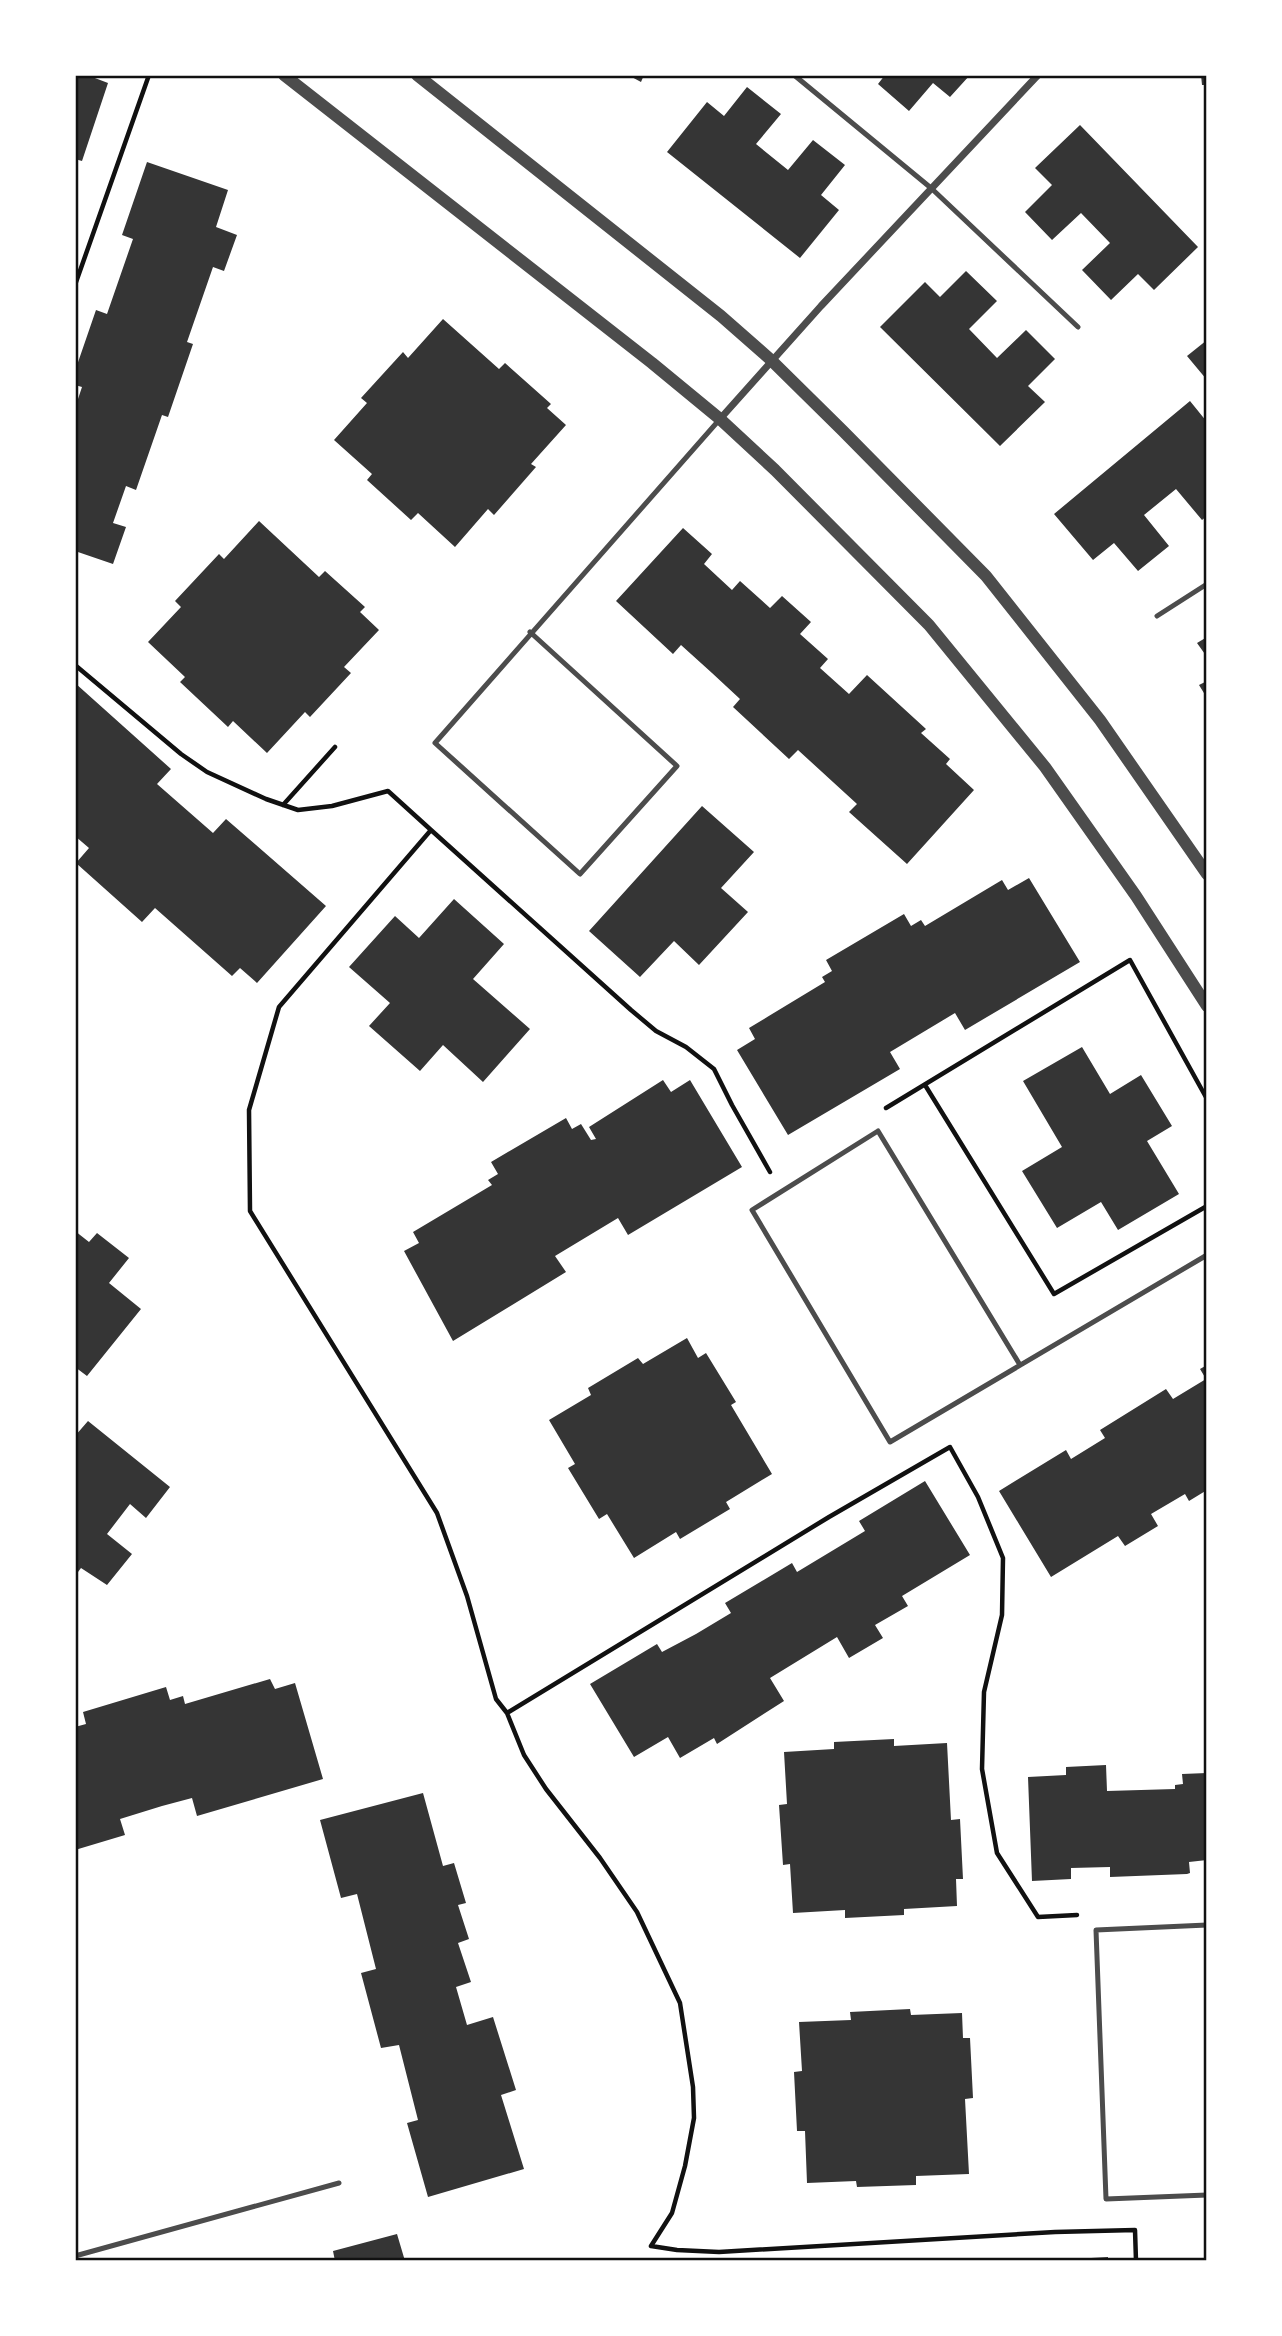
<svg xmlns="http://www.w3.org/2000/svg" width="1282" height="2336" viewBox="0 0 1282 2336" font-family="Commissioner,sans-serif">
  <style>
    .building { fill: #353535 }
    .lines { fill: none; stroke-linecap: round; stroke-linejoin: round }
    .path { stroke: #111; stroke-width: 4.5 }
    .service { stroke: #4c4c4c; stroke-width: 5 }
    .minor { stroke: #4c4c4c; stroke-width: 7 }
    .tertiary { stroke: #4c4c4c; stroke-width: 12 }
    .neatline { fill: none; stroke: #111; stroke-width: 2.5 }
  </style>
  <rect width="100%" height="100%" fill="#fff"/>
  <path class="building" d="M75,75H87L108,83L82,161L75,159Z
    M628,75H644L641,82Z
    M885,75H970L950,97L933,83L909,111L878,84Z
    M1201,75H1207V85H1202Z
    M747,87L781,114L756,144L788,170L813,140L845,165L821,195L839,210L800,258L667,152L707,102L724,116Z
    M1080,125L1198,247L1154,290L1138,274L1111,300L1082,270L1110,243L1081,213L1052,240L1025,212L1052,185L1035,168Z
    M147,162L228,190L216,227L237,235L224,271L213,267L187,342L193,344L168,417L162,415L136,490L126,486L113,523L126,527L113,564L75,551V408L82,387L75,385V371L96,310L107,314L133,239L122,235Z
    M966,271L997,301L969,329L997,358L1026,330L1055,359L1028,386L1045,402L1000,446L880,327L925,282L940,297Z
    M443,319L499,369L505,363L551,404L547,408L566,425L531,464L536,467L494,515L488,509L455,547L418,513L411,520L367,480L372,474L334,440L367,403L361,398L403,352L408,358Z
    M1207,340V380L1187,356Z
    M1190,401L1207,422V516L1202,520L1176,489L1144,515L1169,546L1138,571L1114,543L1093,560L1054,514Z
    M259,521L319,577L325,571L365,607L360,612L379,630L344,667L351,673L310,717L305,712L267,753L233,721L228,727L180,682L185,677L148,642L181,607L175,601L219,554L224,559Z
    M683,528L712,554L704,564L732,590L740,581L770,608L782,596L811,622L800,634L828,659L820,668L849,694L867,675L926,729L921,733L950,759L946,764L974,790L907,864L849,812L857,804L798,750L789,759L733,707L740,699L712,673L681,645L673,654L616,601Z
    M1207,637V657L1197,643Z
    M1207,681V698L1199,685Z
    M75,683L171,769L157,784L213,833L226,819L326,906L257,983L240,968L232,976L155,908L142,922L76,863L89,848L75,836Z
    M702,806L754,852L721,888L748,912L699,965L674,941L640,977L589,931Z
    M1029,878L1080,962L965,1030L955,1013L890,1052L900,1069L788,1135L737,1050L755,1039L749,1028L825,982L822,977L832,971L826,960L904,914L911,926L921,920L925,926L1002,880L1008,890Z
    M454,899L504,944L473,979L530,1029L483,1082L443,1045L420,1071L369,1026L390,1003L349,967L395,916L419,938Z
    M1082,1047L1110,1094L1141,1075L1172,1126L1147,1141L1179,1194L1118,1230L1101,1202L1057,1228L1022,1171L1062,1147L1023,1081Z
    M663,1080L671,1092L690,1080L742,1167L628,1235L618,1218L555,1256L566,1272L453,1341L404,1251L419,1243L413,1232L492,1185L488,1180L498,1174L491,1162L566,1118L572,1129L581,1124L591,1140L596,1139L589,1127Z
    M75,1231L89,1242L97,1233L129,1258L109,1283L141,1309L87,1376L75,1367Z
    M687,1338L698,1358L706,1353L736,1402L731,1405L772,1474L726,1502L730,1509L680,1539L676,1532L634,1558L607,1514L599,1519L568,1468L575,1464L549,1420L591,1395L588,1388L638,1358L643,1364Z
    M1207,1365V1490L1189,1501L1185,1494L1151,1514L1158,1526L1125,1546L1118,1536L1051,1577L999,1491L1066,1450L1071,1459L1105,1438L1100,1430L1166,1389L1173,1399L1206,1379L1200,1369Z
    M88,1421L170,1487L146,1518L130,1504L107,1534L132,1554L107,1585L81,1568L75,1576V1436Z
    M925,1481L970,1555L902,1596L908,1606L875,1625L883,1638L849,1658L837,1637L770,1678L784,1701L717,1744L714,1738L680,1758L668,1737L634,1757L590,1684L657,1644L662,1652L696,1634L731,1613L725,1603L792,1563L797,1572L865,1531L859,1521Z
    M270,1679L275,1689L295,1683L323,1779L197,1816L192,1798L162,1806L120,1819L125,1835L75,1850V1727L86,1724L83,1712L166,1687L170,1700L183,1696L185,1704Z
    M894,1739V1746L947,1743L951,1820L960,1819L963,1879H956L957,1906L904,1909V1915L845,1918V1910L793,1913L790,1864L783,1865L779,1805L787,1804L784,1752L834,1749V1742Z
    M1106,1765L1107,1791L1175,1789V1785L1183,1784L1182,1774L1207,1773V1860L1189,1862L1190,1873L1187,1874L1110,1877V1867L1071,1868V1879L1032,1881L1028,1777L1066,1775V1767Z
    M423,1793L443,1866L454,1863L466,1903L458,1905L469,1939L458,1943L471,1982L456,1987L467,2025L493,2017L516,2090L501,2095L524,2169L428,2197L407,2123L418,2120L399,2045L381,2048L361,1973L376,1969L357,1894L341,1898L320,1820Z
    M910,2009L911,2015L962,2013L963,2038H970L973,2098L965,2099L969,2174L916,2176V2185L857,2187L856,2181L807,2183L805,2131H797L794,2072L802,2071L799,2022L851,2020L850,2012Z
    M397,2234L405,2261H335L333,2251Z
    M1108,2257V2261H1074V2259Z"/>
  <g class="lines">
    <path class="path" d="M75,285L149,75
      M75,665L181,754L207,772L266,799L298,810L332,806L388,791L431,830
      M283,805L335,747
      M925,1085L1054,1294L1207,1206
      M886,1108L1130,960L1207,1099
      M770,1172L732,1105L714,1069L686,1047L656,1031L631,1010L431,830L279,1007L249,1110L250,1211L437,1513L467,1596L496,1699L507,1713L829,1517L950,1447L978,1497L1003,1558L1002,1615L984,1692L982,1769L997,1853L1038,1917L1077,1915
      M507,1713L524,1755L546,1789L600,1858L637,1912L680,2003L693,2087L694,2118L685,2166L672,2213L651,2246L677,2250L719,2252L1055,2232L1135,2230L1136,2261"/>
    <path class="service" d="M794,75L931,188L1078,327
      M1157,616L1207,584
      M530,632L677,766L580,874L435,743L720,419
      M1020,1365L878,1131L752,1210L890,1442L1207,1255
      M1207,1925L1096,1930L1106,2199L1207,2195
      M75,2256L339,2183"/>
    <path class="minor" d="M720,419L821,306L1038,75"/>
    <path class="tertiary" d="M284,75L652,363L720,419L775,470L929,625L1045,767L1136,896L1207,1006
      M417,75L721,316L771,360L843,431L986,576L1100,720L1207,874"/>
  </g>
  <rect width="1282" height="2336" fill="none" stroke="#ffffff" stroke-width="154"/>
  <rect x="77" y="77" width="1128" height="2182" class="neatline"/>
</svg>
